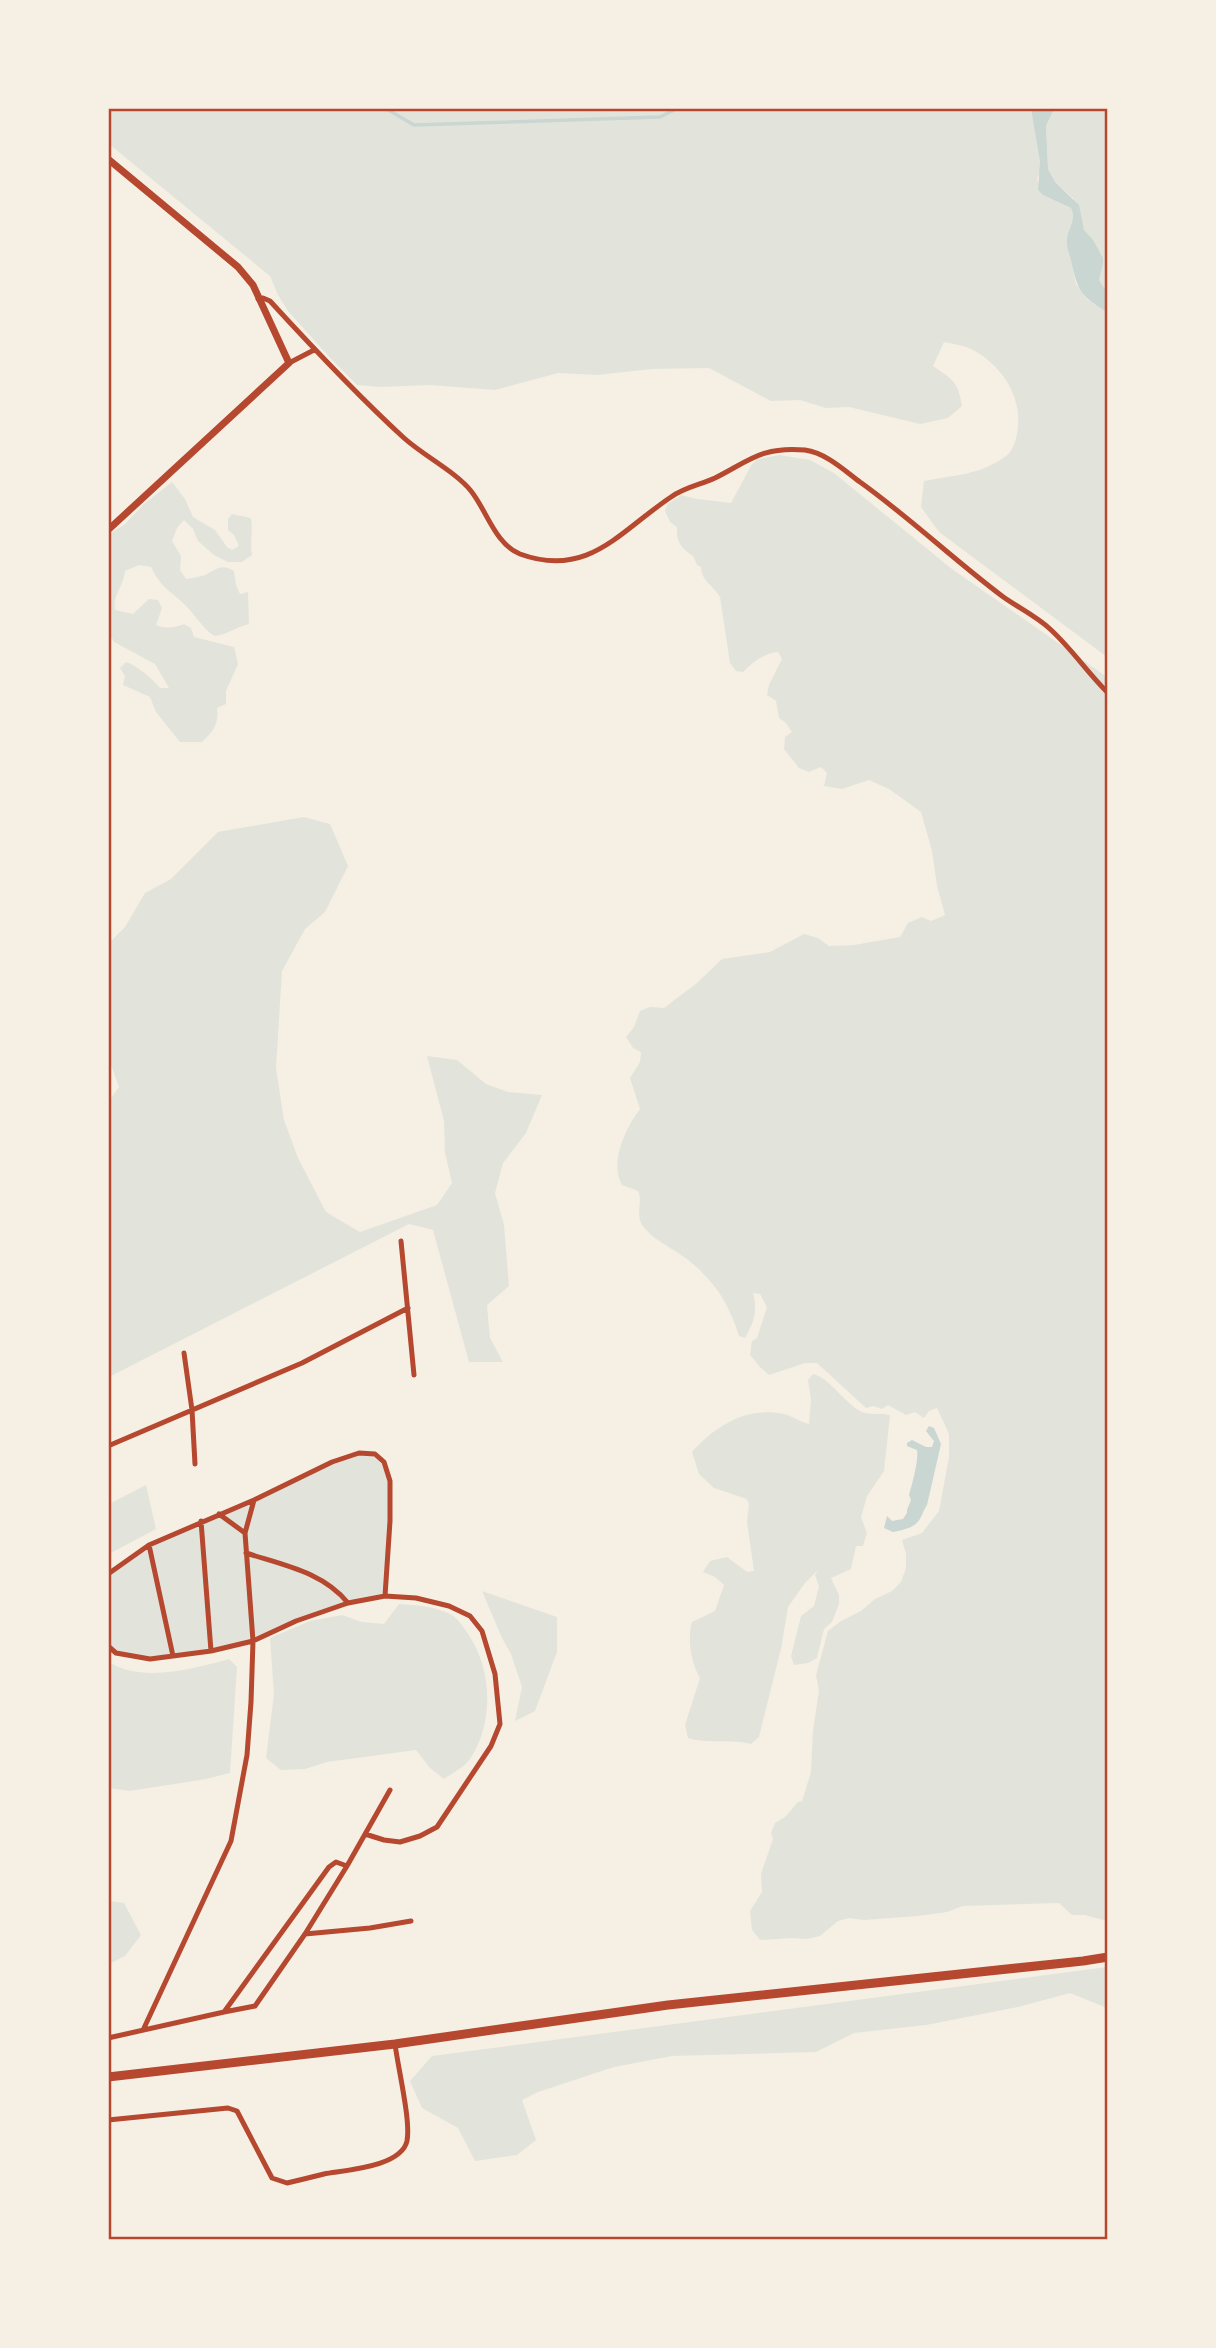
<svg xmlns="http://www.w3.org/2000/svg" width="1216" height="2348" viewBox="0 0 1216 2348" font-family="'Roboto Condensed',sans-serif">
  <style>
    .green { fill: #e2e4dc }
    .water { fill: #c9d6d2 }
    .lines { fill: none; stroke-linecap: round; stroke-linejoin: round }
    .stream { stroke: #c9d6d2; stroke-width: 3.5 }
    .minor { stroke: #b5482f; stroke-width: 5 }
    .tertiary { stroke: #b5482f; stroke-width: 7 }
    .trunk { stroke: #b5482f; stroke-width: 9 }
    .neatline { fill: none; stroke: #b5482f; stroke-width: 2.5 }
  </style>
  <rect width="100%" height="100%" fill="#f6efe4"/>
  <path class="green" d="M108,109H1031L1040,162V172L1037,179L1043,195L1071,208L1074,216L1067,244L1076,284L1088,300L1107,312V657L939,532L921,507L924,481C954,475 981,475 1006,456C1014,450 1017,437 1018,427C1021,395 1002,367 975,351C967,346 954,344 944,342L933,366C953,380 958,381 962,406L948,418L920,424L849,407L826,408L800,400L771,401L709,368L652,369L597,375L558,373L495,390L430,385L380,387L357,385L332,360L288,311L278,295L270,276L109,144Z
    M1054,109H1107V292L1099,280L1103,264V258L1084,230L1074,199L1055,182L1048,169L1046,126Z
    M780,455L810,460L834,473L952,569L1107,677V1921L1085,1915H1072L1059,1903L963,1906L947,1912L918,1916L864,1920L849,1918L838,1921L820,1936L807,1939L792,1938L760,1940L752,1930L750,1911L762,1892L761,1874L773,1839L771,1833L775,1823L785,1817L798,1802L802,1801L811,1772L813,1730L819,1691L816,1675L828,1631L841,1621L861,1611L875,1599L892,1591L901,1582L906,1568V1554L902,1540L922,1533L939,1511L949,1457V1434L937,1408L929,1411L924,1418L915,1412L906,1415L888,1405L882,1409L873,1406L866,1408L817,1363H805L769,1375L760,1367L750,1355L752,1341L757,1338L767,1307L760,1294L753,1293C758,1311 754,1322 745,1338L739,1336C729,1303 712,1277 684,1257C671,1247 649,1238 641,1223C636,1212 643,1201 638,1191L622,1185C609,1163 626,1127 640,1109L630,1078L640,1062L641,1052L633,1048L626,1037L634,1027L640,1011L650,1007L664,1008L697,983L722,959L770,952L804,934L818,938L829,946L854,945L900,937L908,923L922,917L931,921L945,915L937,886L932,851L921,812L889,789L869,780L842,789L824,786L827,773L821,767L809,772L799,768L784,749L785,737L792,732L786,723L779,718L776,701L767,695L769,685L782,659L778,652C763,654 754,661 743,672L736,671L730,663L720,597C714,586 701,581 701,567L697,565L693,556C681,549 676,541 677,527L670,522L665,511L668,504L681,495L697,499L731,503L752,464L758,459Z
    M172,482L185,499L193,517L215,530L227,547L232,550L239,546L234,535L228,530V519L232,514L251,518C253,530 250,542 252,555L242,562H228L214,555L198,541L193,529L184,520L177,528L172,541L181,556L180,570L186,579C192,578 199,577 205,575C217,570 220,563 234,571L236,585L240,594L248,592L249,624C236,627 227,635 214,636C203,628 197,618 188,608C172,591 162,590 151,567L139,565L125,571C124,586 112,595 115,610L133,614L149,599L158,600L162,608L156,625C166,629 174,628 184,624L191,628L194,637L234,647L238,664L226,691V704L217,708C219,724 213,732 202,742H180L156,712L150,697L123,685L125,676L120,668L126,662C136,665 153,679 160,688H169L155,664L114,642L109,633L108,535L125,524L144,504Z
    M304,817L330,824L348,866L325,912L305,929L282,971L276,1068L284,1120L298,1158L326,1212L360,1232L437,1205L452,1183L445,1153L444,1121L427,1056L457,1060L486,1084L508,1092L542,1095L526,1133L503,1163L495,1193L504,1225L509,1286L487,1305L490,1338L503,1362H469L433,1230L409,1224L109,1377L108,1102L119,1087L109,1059V943L125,927L145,893L171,879L218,832Z
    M813,1374C829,1377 845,1404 862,1412C870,1415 882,1413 890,1415L884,1471L867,1496L861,1517L867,1533L863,1546H856L851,1569L831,1578L839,1595V1604L832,1622L824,1629L817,1658L808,1663L794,1665L791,1656L801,1616L814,1606L819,1586L815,1575L818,1570L805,1583L788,1607L781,1649L759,1737L751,1744C733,1739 704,1744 688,1738L685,1725L700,1678C691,1663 687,1639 692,1622L715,1611L724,1585L715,1577L703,1572L710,1561L727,1557L747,1572L754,1571L747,1522L749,1504L747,1499L714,1488L699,1474L692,1452C715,1426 747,1406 784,1414C793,1416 800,1422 809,1424L811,1400L808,1380Z
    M359,1453C368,1454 377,1453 383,1461C396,1478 386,1571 385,1596L348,1603L296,1621L253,1641L150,1659L116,1653L109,1646L108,1574L149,1545L332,1462Z
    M146,1485L156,1529L109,1554V1504Z
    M482,1591L557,1617V1652L535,1711L515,1721L522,1687L511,1654L502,1638Z
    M399,1604C416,1605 435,1606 452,1615C457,1618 462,1625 466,1631C492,1666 495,1722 470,1759C465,1767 452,1773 444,1779L430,1768L416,1750L327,1762L305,1769L281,1770L266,1758L274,1694L270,1638L310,1621L342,1615L362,1622L384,1624Z
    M229,1659L237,1667L230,1773L206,1779L130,1791L109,1788V1662C142,1683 193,1669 229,1659Z
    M109,1901L124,1903L141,1935L125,1956L109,1964Z
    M1107,1967V2008L1070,1993L1018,2007L926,2025L854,2033L816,2052L672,2056L614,2067L538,2092L522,2100L536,2140L517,2155L475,2161L458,2128L422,2108L410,2081L432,2056Z"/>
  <path class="water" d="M1031,109H1054L1046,126L1048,169L1055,182L1079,205L1084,230L1093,240L1103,258V264L1099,280L1107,292V312C1081,296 1078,292 1071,261C1070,255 1066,247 1067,240C1068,227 1077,221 1071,208L1043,195L1038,190L1040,162Z
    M929,1426L934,1428L941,1444L927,1505C924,1509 923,1513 921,1517C916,1528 903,1530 893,1532L884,1528L887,1516L892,1521L903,1519L907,1513V1510L911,1500L909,1495C912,1486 919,1458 917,1450L907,1446V1443L912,1440L926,1447H932L934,1441L926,1431Z"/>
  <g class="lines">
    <path class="stream" d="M385,108L414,125L660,117L678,108"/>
    <path class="minor" d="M258,299L263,298L270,301C313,348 357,395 404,438C424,456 456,472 471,491C487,511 495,544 520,554C588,579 620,531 671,497C685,487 700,485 715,478C749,461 762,446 805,450C826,453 844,470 860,482C909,517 953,559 1002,596C1017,607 1036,616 1050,629C1071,648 1087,672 1108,693
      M289,363L314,350
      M401,1241L414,1375
      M184,1353L192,1410L195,1464
      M108,1446L302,1363L408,1308
      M219,1514L245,1533
      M201,1521L211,1651
      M149,1545L173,1656
      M246,1553C283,1565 323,1572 348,1603
      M108,1574L149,1545L254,1500L332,1462L359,1453L375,1454L384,1462L390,1481V1521L385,1596
      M108,1646L116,1653L150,1659L211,1651L253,1641L296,1621L348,1603L385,1596L416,1598L449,1606L470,1616L482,1631L495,1674L500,1724L491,1746L437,1827L420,1836L400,1842L384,1840L365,1834
      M305,1934L370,1928L411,1921
      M224,2012L255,2006L305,1934L347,1866
      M144,2028L231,1841L247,1755L251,1702L253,1641L245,1533L254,1500
      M108,2038L224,2012L329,1867L336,1862L347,1866L390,1790
      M108,2120L228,2108L237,2111L272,2178L287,2183C300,2180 312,2177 324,2174C346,2170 401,2167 407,2141C411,2121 398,2068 395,2044"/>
    <path class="tertiary" d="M108,159L238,267L253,285L289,363L108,530"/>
    <path class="trunk" d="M108,2077L395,2044L668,2005L1083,1961L1108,1957"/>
  </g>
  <rect width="1216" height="2348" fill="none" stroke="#f6efe4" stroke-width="220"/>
  <rect x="110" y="110" width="996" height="2128" class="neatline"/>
</svg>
